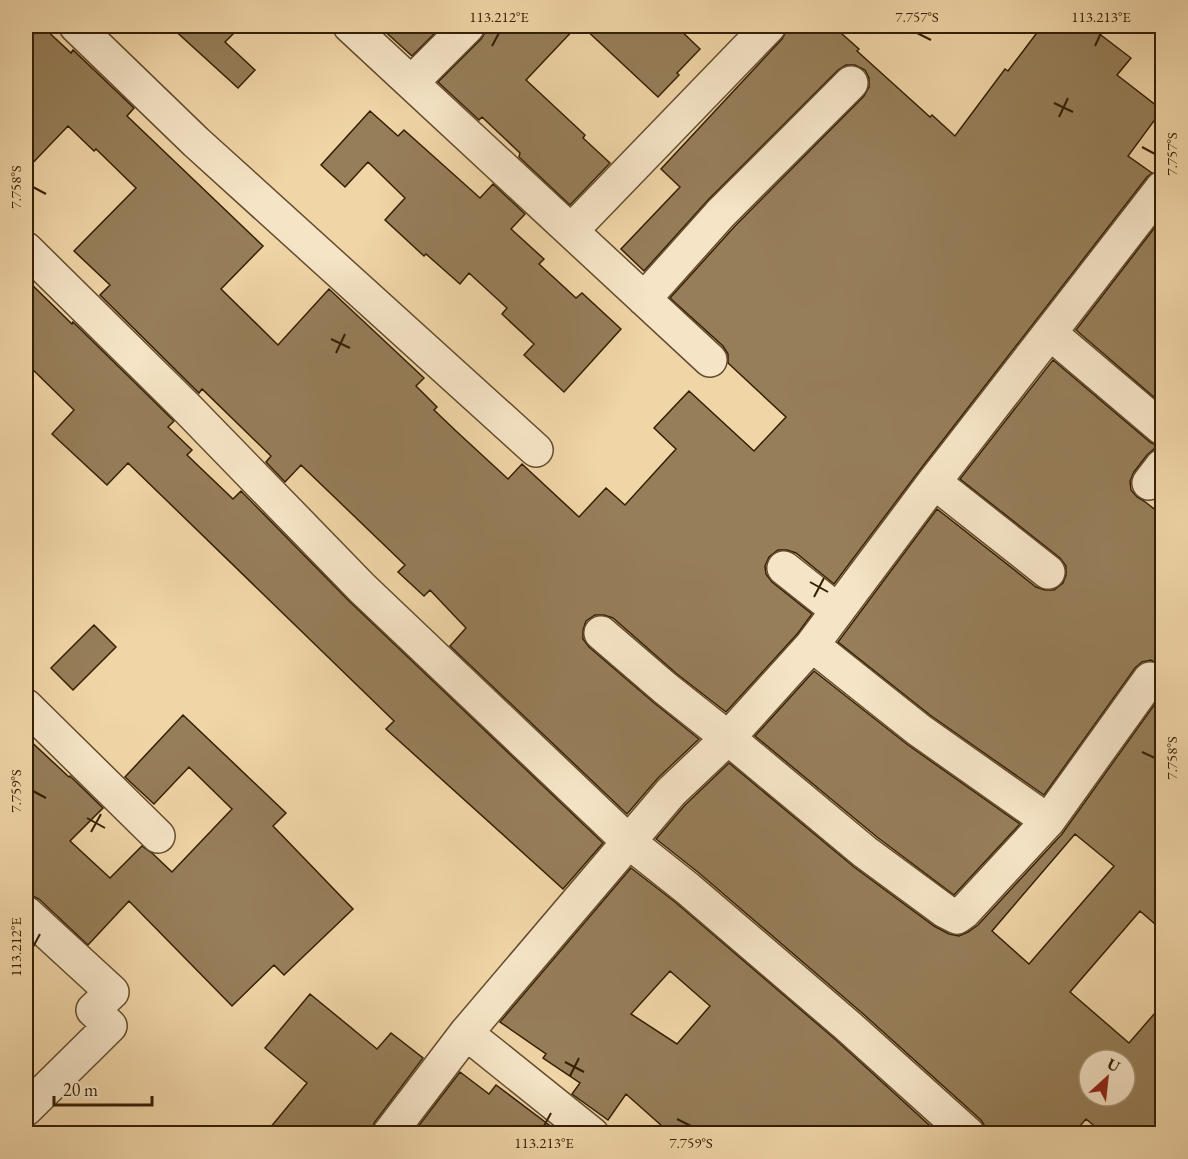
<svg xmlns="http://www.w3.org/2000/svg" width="1188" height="1159" viewBox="0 0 1188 1159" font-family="'EB Garamond',serif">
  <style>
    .building { fill: #967e59; stroke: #341f04; stroke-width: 1.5; fill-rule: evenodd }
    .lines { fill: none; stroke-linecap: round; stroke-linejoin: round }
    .street-casing { stroke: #634c2d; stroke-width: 36 }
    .street { stroke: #f5e4c6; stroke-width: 33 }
    .ticks { fill: none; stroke: #341f04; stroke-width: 2 }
    .neatline { fill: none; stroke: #341f04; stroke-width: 2 }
    .ticks-label { font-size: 15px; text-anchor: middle; fill: #341f04 }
  </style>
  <rect width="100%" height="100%" fill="#f0d5a7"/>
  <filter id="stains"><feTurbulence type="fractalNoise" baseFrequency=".00333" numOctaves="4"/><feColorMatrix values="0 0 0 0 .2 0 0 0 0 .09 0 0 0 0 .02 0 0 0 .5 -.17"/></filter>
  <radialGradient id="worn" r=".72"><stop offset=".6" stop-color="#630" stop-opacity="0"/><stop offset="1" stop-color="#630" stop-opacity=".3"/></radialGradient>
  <path class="building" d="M26,26H42L71,53L73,50L134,108L127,116L263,246L221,289L278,345L329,289L424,378L416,386L437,407L434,410L456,431L508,479L522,464L579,517L606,488L625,505L676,449L654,428L689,391L754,451L786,417L728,363V354L723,346L670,298L735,226L864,96L869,87V78L865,70L855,65H846L838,70L708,200L644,271L621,249L680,187L661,169L782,39L789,26H833L859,49L857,51L930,117L932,115L955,136L1005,69L1008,71L1042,26H1089L1131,58L1117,75L1162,110L1128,156L1152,173L1147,177L919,471L834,584L796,553L787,550H778L769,557L765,566L766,574L772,582L812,614L798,633L726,712L677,674L613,618L604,615H595L586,621L583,630V639L589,647L653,702L699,739L658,778L627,814L450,646L466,628L430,590L424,596L398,572L405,565L301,465L285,482L266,462L271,456L202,389L199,393L100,295L110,285L74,251L136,188L96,149L94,151L68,126L26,170Z
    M170,26H241L225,42L255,70L238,88Z
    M379,26H442L412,56Z
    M486,26H577L526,80L585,135L583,138L610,163L570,205L519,157L520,153L482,117L479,120L438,82L481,39L486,31Z
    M582,26H676L700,49L677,73L679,75L658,97Z
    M370,111L398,136L404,130L480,198L493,184L525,214L511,229L544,259L539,264L576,298L582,293L621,329L564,392L524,355L534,344L502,314L507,308L469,273L460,284L426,254L424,256L385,220L405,198L368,162L345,187L321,165Z
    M1162,218V404L1076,330Z
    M26,279L72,324L73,322L174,421L168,427L192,450L187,455L233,499L241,491L349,601L603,843L563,889L386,729L394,721L128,463L107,485L52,434L74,410L26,363Z
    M1053,360L1150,442L1158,446H1162V448L1154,449L1147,455L1134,472L1130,481L1131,490L1137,497L1144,501L1162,515V666L1151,660L1142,662L1135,668L1044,795L930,715L838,642L937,509L1036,587L1045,590H1054L1063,583L1066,575V566L1060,558L960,479Z
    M94,625L116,647L73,690L51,668Z
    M814,671L908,745L1020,824L954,895L877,837L755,736Z
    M1162,694V930L1140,911L1070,992L1129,1043L1162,1005V1134H1104L1086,1119L1073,1134H986V1128L981,1120L861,1012L699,873L656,839L685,805L729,763L854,867L934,926L949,934L959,936L968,932L978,925L1062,834ZM1075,834L1114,866L1029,964L992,931ZM1089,1060H1125V1096H1089Z
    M183,715L286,813L273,826L353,909L284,975L274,965L232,1006L129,901L88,945L39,899L31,895H26V737L69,777L70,776L103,808L70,841L110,878L142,846L153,854L172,872L232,809L189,767L154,804L125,777Z
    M631,868L675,902L836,1040L939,1134H671L626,1094L608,1120L572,1094L580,1083L543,1058L546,1054L500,1022ZM670,971L710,1006L677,1044L631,1014Z
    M310,994L377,1049L391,1033L423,1058L374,1123L371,1134H265L307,1083L265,1048Z
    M460,1072L489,1094L496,1085L561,1134H425L417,1128Z"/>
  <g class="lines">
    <g class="street-casing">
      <path id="street" d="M76,26L196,142L536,450
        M350,26L710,360
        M412,82L468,26
        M571,231L769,26
        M26,249L185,406L362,588L629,842L687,888L848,1026L968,1134
        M644,299L721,213L851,83
        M1050,333L1162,428
        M934,482L1048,572
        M1149,483L1162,466
        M784,568L837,610
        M601,633L665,688L728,738L865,852L945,911L957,917L964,912L1048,821L1150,679
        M812,645L919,730L1048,821
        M26,706L158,836
        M26,913L112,992L93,1010L110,1026L26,1109
        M466,1033L592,1134
        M389,1134L466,1033L671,792L728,738L812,645L934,482L1162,188"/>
    </g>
    <use href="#street" class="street"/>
  </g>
  <path class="ticks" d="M917,33L931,40M492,46L499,33M1095,46L1101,33M1054,103L1073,112M1059,117L1068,98M1142,147L1155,154M33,187L46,194M331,339L350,348M336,353L345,334M810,582L828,592M814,597L824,578M1142,752L1155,758M33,791L46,798M87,818L105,828M91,832L101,814M33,947L40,934M565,1062L584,1072M570,1076L579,1058M677,1119L691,1126M544,1126L551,1113"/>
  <rect width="1188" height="1159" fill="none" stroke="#f0d5a7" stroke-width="66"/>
  <g transform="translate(1107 1078) rotate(27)"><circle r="28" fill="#f5e4c6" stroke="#a89578" stroke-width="1.5"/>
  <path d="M0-4.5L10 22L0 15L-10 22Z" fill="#8f2418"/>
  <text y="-9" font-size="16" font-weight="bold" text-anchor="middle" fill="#341f04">U</text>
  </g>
  <path d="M54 1096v9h98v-9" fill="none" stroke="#341f04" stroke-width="3"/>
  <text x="63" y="1096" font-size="18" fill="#341f04" stroke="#f5e4c6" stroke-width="4.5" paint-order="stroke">20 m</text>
  <rect x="33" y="33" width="1122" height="1093" class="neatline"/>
  <g class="ticks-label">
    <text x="499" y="22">113.212°E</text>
    <text x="917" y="22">7.757°S</text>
    <text x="1101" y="22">113.213°E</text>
    <text transform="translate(1172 154) rotate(-90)" y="5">7.757°S</text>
    <text transform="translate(16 187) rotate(-90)" y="5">7.758°S</text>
    <text transform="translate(1172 758) rotate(-90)" y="5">7.758°S</text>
    <text transform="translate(16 791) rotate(-90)" y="5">7.759°S</text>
    <text transform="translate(16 947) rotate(-90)" y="5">113.212°E</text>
    <text x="544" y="1148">113.213°E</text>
    <text x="691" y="1148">7.759°S</text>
  </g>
  <rect width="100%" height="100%" filter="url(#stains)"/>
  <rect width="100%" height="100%" fill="url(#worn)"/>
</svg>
